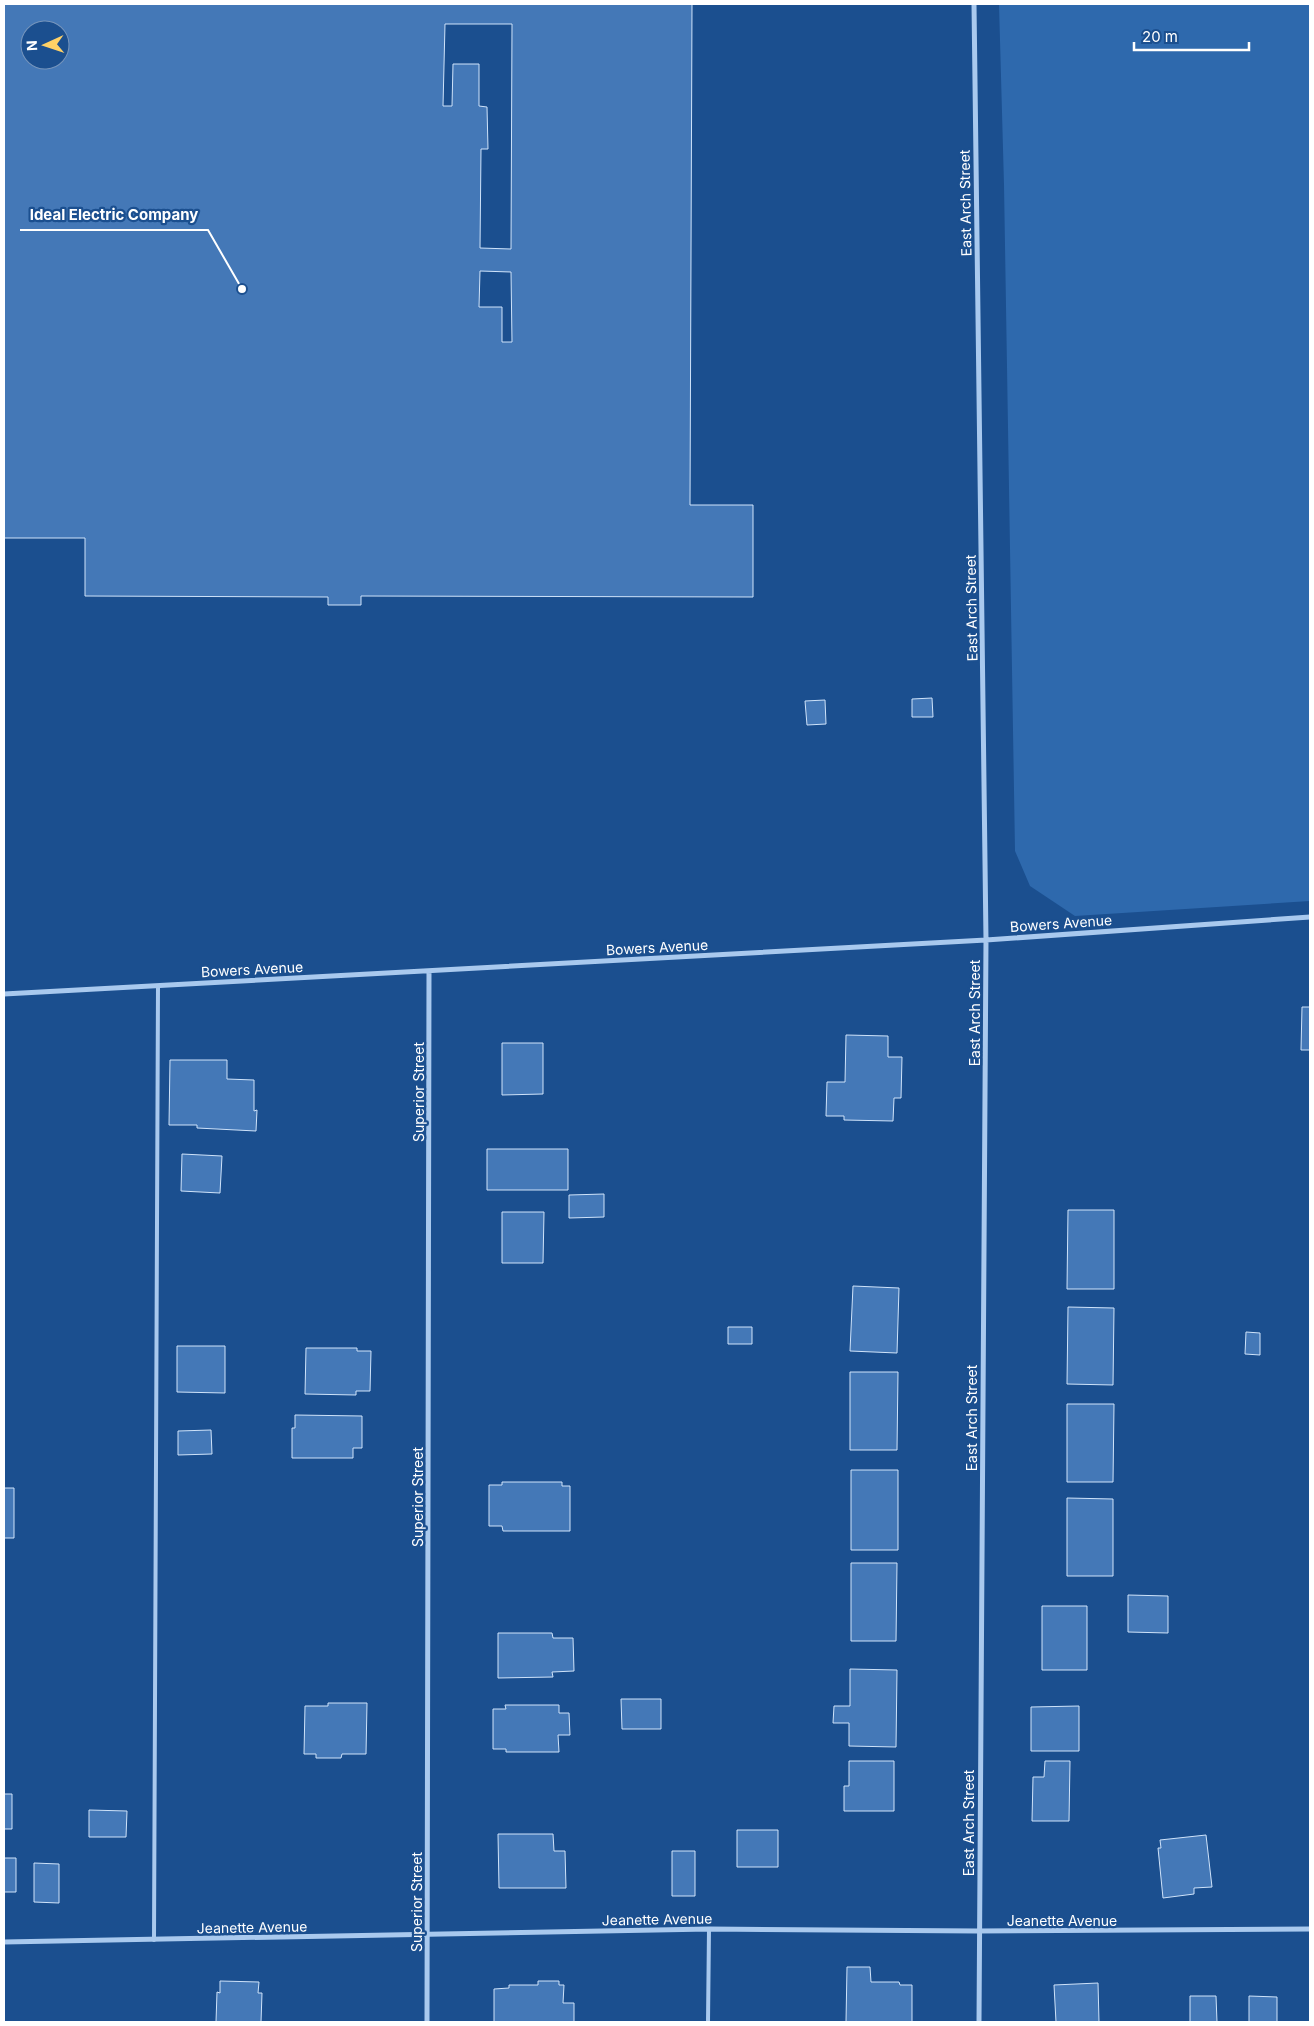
<svg xmlns="http://www.w3.org/2000/svg" width="1314" height="2026" viewBox="0 0 1314 2026" font-family="Inter,sans-serif">
  <style>
    .green { fill: #2e69ad }
    .building { fill: #4478b7; stroke: #cfe3fa; fill-rule: evenodd }
    .lines { fill: none; stroke-linecap: round; stroke-linejoin: round }
    .service { stroke: #a9c9ee; stroke-width: 4 }
    .minor { stroke: #a9c9ee; stroke-width: 5 }
    .labels { text-anchor: middle; dominant-baseline: central; stroke-width: 4.5; stroke-linejoin: round; paint-order: stroke }
    .street-label { font-size: 14px; fill: #fff; stroke: #1b4f8f }
    .leader { fill: none; stroke: #fff; stroke-width: 2 }
    .callout-dot { fill: #fff; stroke: #1b4f8f; stroke-width: 2 }
    .callout-label { font-size: 15px; text-anchor: middle; font-weight: bold; fill: #fff; stroke: #1b4f8f; stroke-width: 4.5; stroke-linejoin: round; paint-order: stroke }
  </style>
  <rect width="100%" height="100%" fill="#1b4f8f"/>
  <path class="green" d="M999,4H1310V901L1075,916L1030,886L1015,851L1004,185Z"/>
  <path class="building" d="M4,4H692L690,505H753V597L361,596V605H328V597L85,596V538H4ZM445,24H512L511,249L480,248L481,149H488L487,107L479,106V64H453L452,106H443ZM30,30H60V60H30ZM480,271L511,272L512,342H502V307H479Z
    M932,698L933,717H912V699Z
    M825,700L826,724L807,725L805,701Z
    M1302,1007H1310V1050H1301Z
    M846,1035L888,1036V1057H902L901,1098H894L893,1121L844,1120V1116H826L827,1082H845Z
    M502,1043H543V1094L502,1095Z
    M170,1060H227V1079L254,1080V1111L257,1110L256,1131L197,1128V1125H169Z
    M487,1149H568V1190H487Z
    M182,1154L222,1156L220,1193L181,1191Z
    M604,1194V1217L569,1218V1195Z
    M1068,1210H1114V1289H1067Z
    M502,1212H544L543,1263H502Z
    M853,1286L899,1288L897,1353L850,1351Z
    M1068,1307L1114,1308L1113,1385L1067,1384Z
    M728,1327H752V1344H728Z
    M1246,1332L1260,1333V1355L1245,1354Z
    M177,1346H225V1393L177,1392Z
    M306,1348H357V1351H371L370,1391H356V1395L305,1394Z
    M850,1372H898L897,1450H850Z
    M1067,1404H1114L1113,1482H1067Z
    M295,1415L362,1416V1448H353V1458H292V1428H295Z
    M211,1430L212,1454L178,1455V1431Z
    M851,1470H898V1550H851Z
    M502,1482H562V1486H570V1531H503L502,1526H489V1485H502Z
    M4,1488H14V1538H4Z
    M1067,1498L1113,1499V1576H1067Z
    M851,1563H897L896,1641H851Z
    M1128,1595L1168,1596V1633L1128,1632Z
    M1042,1606H1087V1670H1042Z
    M498,1633H552L553,1638H573L574,1671L552,1672L553,1677L498,1678Z
    M850,1669L897,1670L896,1747L849,1746V1723H833L834,1706H850Z
    M621,1699H661V1729H622Z
    M328,1703H367L366,1754H342L341,1758H316V1754H304L305,1706H328Z
    M505,1705H559V1713H569L570,1735H558L559,1752H506V1749H493V1709H506Z
    M1079,1706V1751H1031V1707Z
    M849,1761H894V1811H844V1786H849Z
    M1045,1761H1070L1069,1821H1032L1033,1777H1044Z
    M4,1794H12V1829H4Z
    M89,1810L127,1811L126,1837H89Z
    M737,1830H778V1867H737Z
    M498,1834H553L554,1851H565L566,1888H499Z
    M1206,1835L1212,1887L1194,1888V1894L1163,1898L1158,1848H1161L1160,1840Z
    M672,1851H695V1896H672Z
    M4,1858H16V1892H4Z
    M34,1863L59,1864V1903L34,1902Z
    M847,1967H870L871,1982H899L900,1985H912V2022H846Z
    M220,1981L259,1982L258,1993H262L261,2022H216L217,1992L220,1993Z
    M538,1981H559V1985H564L563,2003H574V2022H494V1989L509,1988V1985H538Z
    M1098,1983L1099,2022H1056L1054,1985Z
    M1190,1996H1216L1217,2022H1190Z
    M1249,1996L1277,1997V2022H1249Z"/>
  <g class="lines">
    <path class="service" d="M154,1940L158,986
      M708,2022L709,1929"/>
    <path class="minor" d="M974,4L986,940L979,2022
      M4,994L986,940L1310,917
      M4,1942L709,1929L978,1931L1310,1929
      M427,2022L429,971"/>
  </g>
  <g class="labels">
    <g class="street-label">
      <text transform="translate(965 203) rotate(-91)">East Arch Street</text>
      <text transform="translate(971 608) rotate(-91)">East Arch Street</text>
      <text transform="translate(1061 923) rotate(-4)">Bowers Avenue</text>
      <text transform="translate(657 947) rotate(-3)">Bowers Avenue</text>
      <text transform="translate(252 969) rotate(-3)">Bowers Avenue</text>
      <text transform="translate(974 1013) rotate(-90)">East Arch Street</text>
      <text transform="translate(418 1092) rotate(-90)">Superior Street</text>
      <text transform="translate(971 1418) rotate(-90)">East Arch Street</text>
      <text transform="translate(417 1497) rotate(-90)">Superior Street</text>
      <text transform="translate(968 1823) rotate(-90)">East Arch Street</text>
      <text transform="translate(416 1902) rotate(-90)">Superior Street</text>
      <text transform="translate(657 1919) rotate(-1)">Jeanette Avenue</text>
      <text x="1062" y="1920">Jeanette Avenue</text>
      <text transform="translate(252 1927) rotate(-1)">Jeanette Avenue</text>
    </g>
  </g>
  <path class="leader" d="M242 289L208 230H20"/>
  <circle class="callout-dot" cx="242" cy="289" r="5"/>
  <g class="callout-label">
    <text x="114" y="220">Ideal Electric Company</text>
  </g>
  <rect width="1314" height="2026" fill="none" stroke="#ffffff" stroke-width="10"/>
  <g transform="translate(45 45) rotate(267)"><circle r="24" fill="#1b4f8f" stroke="#7695bc"/>
  <path d="M0-4L9 19L0 12L-9 19Z" fill="#ffd166"/>
  <text y="-8" font-size="14" font-weight="bold" text-anchor="middle" fill="#ffffff">N</text>
  </g>
  <path d="M1134 42v8h115v-8" fill="none" stroke="#ffffff" stroke-width="2.5"/>
  <text x="1142" y="42" font-size="15" fill="#ffffff" stroke="#1b4f8f" stroke-width="4" paint-order="stroke">20 m</text>
</svg>
